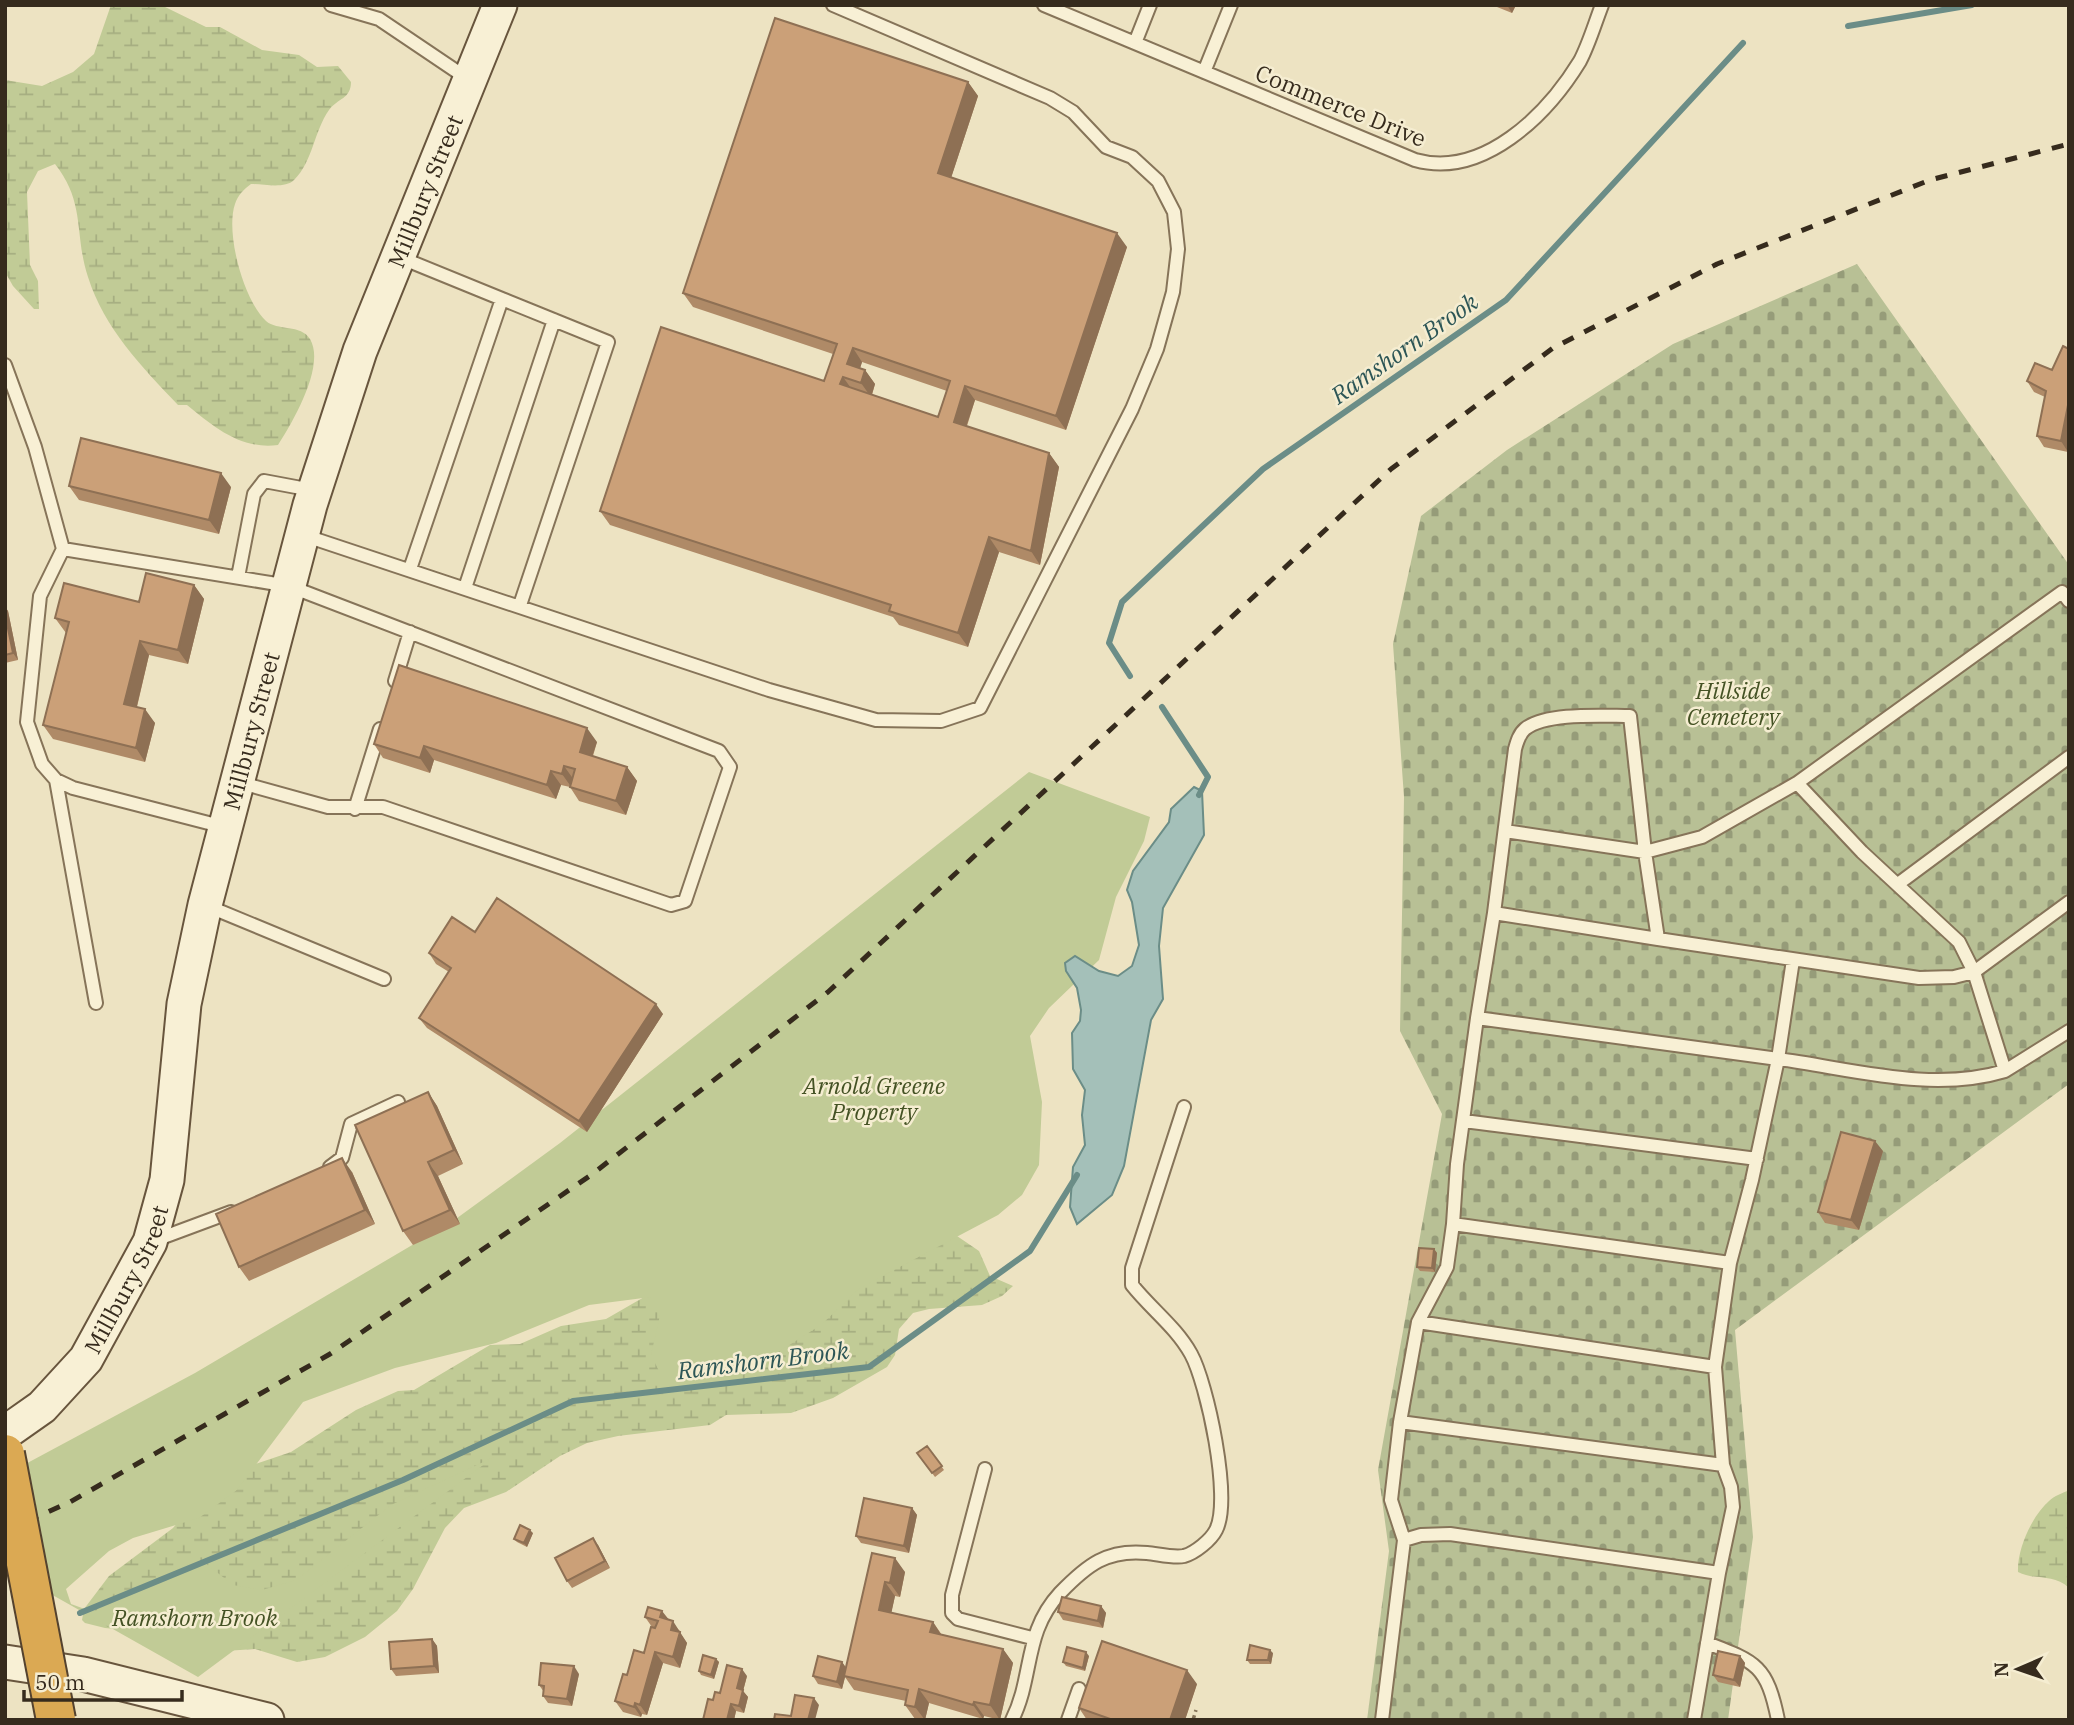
<svg xmlns="http://www.w3.org/2000/svg" width="2074" height="1725" viewBox="0 0 2074 1725" font-family="'IBM Plex Serif',serif">
  <style>
    .wetland { fill: url(#wetland-marsh) }
    .cemetery { fill: url(#cemetery-stones) }
    .park { fill: #c1cb96 }
    .water { fill: #a4c0b9; stroke: #6b8d87; stroke-width: 2 }
    .lines { fill: none; stroke-linecap: round; stroke-linejoin: round }
    .stream { stroke: #6b8d87; stroke-width: 6 }
    .lane-casing { stroke: #867459; stroke-width: 16 }
    .secondary-casing { stroke: #68553d; stroke-width: 37 }
    .path { stroke: #867459; stroke-width: 3.5; stroke-dasharray: 5 3.5; stroke-linecap: butt }
    .lane { stroke: #f8f0d5; stroke-width: 12 }
    .secondary { stroke: #f8f0d5; stroke-width: 33 }
    .rail { stroke: #362b1d; stroke-width: 5; stroke-dasharray: 12 12; stroke-linecap: butt }
    .highway-bridge-casing { stroke: #54422e; stroke-width: 42; stroke-linecap: butt }
    .highway-bridge { stroke: #dba953; stroke-width: 38 }
    .wall { fill: #af8a67; fill-rule: evenodd }
    .shaded-wall { fill: #8e7054 }
    .building { fill: #cba078; stroke: #8e7054; stroke-width: 2; fill-rule: evenodd }
    .labels { text-anchor: middle; dominant-baseline: central; stroke-width: 5; stroke-linejoin: round; paint-order: stroke }
    .street-label { font-size: 23px; fill: #362b1d; stroke: #f5edd1 }
    .park-label { font-size: 23px; font-style: italic; fill: #445224; stroke: #f5edd1 }
    .water-label { font-size: 24px; font-style: italic; fill: #2d5656; stroke: #f5edd1 }
  </style>
  <defs>
    <pattern id="wetland-marsh" width="20" height="14" patternUnits="userSpaceOnUse" patternTransform="scale(1.75)"><rect width="20" height="14" fill="#c1cb96"/><path d="M1 5h8M5 5V1M11 12h8M15 12V8" fill="none" stroke="#a6ae81"/></pattern>
    <pattern id="cemetery-stones" width="16" height="16" patternUnits="userSpaceOnUse" patternTransform="scale(1.75)"><rect width="16" height="16" fill="#b8c095"/><path d="M2 7V4a2 2 0 0 1 4 0v3zM10 15v-3a2 2 0 0 1 4 0v3z" fill="#969c79"/></pattern>
  </defs>
  <rect width="100%" height="100%" fill="#ede3c2"/>
  <path class="wetland" d="M111,5H161L206,27H220L262,50L299,55L317,67L338,66L351,82C351,99 338,98 329,110C314,131 313,161 294,180C285,189 264,184 251,184C244,189 238,195 235,204C225,233 244,301 266,321C277,331 301,324 310,339C326,366 292,423 278,445C241,450 214,427 187,405H178C142,367 104,328 88,277C74,235 86,203 55,164L38,171L27,192L30,265L38,281L39,309H34L13,286L5,272V80L42,86L73,72L94,54Z
    M957,1236L979,1251L990,1276L1013,1286L1002,1296L982,1305L929,1309L913,1313L899,1329L895,1355L887,1367L833,1398L791,1413L726,1415L710,1425L618,1436L587,1443L560,1456L506,1492L464,1508L445,1528L413,1589L397,1611L365,1637L325,1657L297,1662L255,1649L225,1651L150,1632L105,1628L85,1623L82,1620L84,1609L109,1576L173,1528L217,1477L291,1452L356,1410L398,1391L414,1390L490,1345L520,1344L561,1326L606,1319L665,1285Z
    M2069,1490V1588C2053,1573 2035,1581 2018,1572C2017,1549 2032,1516 2049,1501C2054,1496 2063,1493 2069,1490Z"/>
  <path class="cemetery" d="M1857,264L2069,565V1084L1735,1330L1753,1537L1728,1720H1367L1389,1551L1378,1470L1442,1114L1400,1031L1404,797L1393,644L1421,516L1507,450L1673,344Z"/>
  <path class="park" d="M1029,772L1150,817L1144,841L1116,897L1099,960L1049,1008L1030,1036L1042,1102L1039,1165L1022,1195L998,1215L860,1288L821,1325L729,1383L691,1390L667,1387L651,1355L660,1315L651,1297L589,1305L496,1343L395,1368L303,1402L237,1490L199,1518L133,1538L109,1551L66,1589L71,1604L93,1612L185,1565L204,1562L233,1585L262,1590L296,1580L391,1505L494,1457L198,1677L33,1584L5,1475L195,1373L453,1221L560,1143Z"/>
  <path class="water" d="M1194,787L1202,791L1204,835L1163,908L1159,946L1163,999L1151,1020L1124,1166L1112,1195L1077,1224L1070,1207L1073,1167L1085,1145L1082,1115L1085,1090L1073,1069L1072,1033L1080,1021L1081,1010L1077,988L1066,971L1065,963L1075,956L1099,971L1118,976L1132,966L1139,945L1132,902L1127,890L1133,871L1169,822L1171,809Z"/>
  <g class="lines">
    <path class="stream" d="M1848,26L1972,5
      M1130,676L1109,643L1122,602L1263,469L1506,300L1743,43
      M1162,707L1208,777L1199,795
      M80,1613L403,1480L573,1401L869,1367L1030,1251L1077,1175"/>
    <g class="lane-casing">
      <path id="lane" d="M331,5L379,19L468,79
        M1044,5L1415,160C1483,179 1547,115 1580,61C1589,44 1595,23 1602,5
        M1135,43L1150,5
        M1204,72L1231,5
        M399,257L502,299
        M5,365L35,447L63,549L40,596L27,722L42,764L56,780L73,788L224,827
        M303,535L769,690L876,720L941,721L980,708L1132,409L1157,349L1173,292L1178,249L1174,212L1158,181L1132,157L1106,147L1073,112L1050,98L833,5
        M63,549L289,586L719,751L730,767L685,901L671,905L383,807H328L238,782
        M410,569L502,299L608,342L520,605
        M238,577L254,494L264,481L312,490
        M465,588L554,320
        M395,681L410,632
        M56,780L96,1003
        M1797,783L2062,592L2069,601
        M355,809L380,729
        M1505,831L1645,852L1658,939L1494,913L1515,749C1517,742 1519,734 1525,729C1546,712 1603,716 1630,716L1645,852L1702,837L1797,783L1862,852L1959,942L1974,972L2069,902
        M1898,884L2069,757
        M205,905L384,979
        M1658,939L1919,978L1954,977L1974,972L2005,1071C1932,1093 1853,1069 1778,1059L1793,960
        M1477,1018L1457,1164L1453,1224L1730,1263L1752,1180L1778,1059L1477,1018L1494,913
        M2005,1071L2069,1031
        M1464,1121L1757,1159
        M330,1167L342,1158L351,1124L398,1102
        M1453,1224L1447,1267L1418,1322L1715,1367L1730,1263
        M153,1241L231,1212
        M1418,1322L1400,1422L1723,1465
        M1715,1367L1723,1465L1731,1487L1733,1507L1719,1573
        M1400,1422L1391,1500L1404,1540
        M985,1469L952,1595V1613L958,1619L1032,1638
        M1707,1643C1757,1662 1767,1666 1778,1720
        M1012,1720C1034,1676 1023,1633 1060,1593C1087,1565 1107,1549 1147,1553C1158,1554 1173,1558 1184,1556C1195,1553 1211,1540 1216,1530C1232,1499 1207,1383 1191,1354C1176,1327 1151,1309 1132,1285V1268L1184,1107
        M1068,1720L1079,1689
        M1382,1720L1404,1540L1421,1535L1450,1534L1719,1573L1694,1720"/>
    </g>
    <g class="secondary-casing">
      <g id="secondary">
        <path id="s1" d="M5,1433L42,1407L86,1359L150,1242L167,1180L184,1004L205,905L310,505L360,351L500,5"/>
        <path d="M5,1662L83,1674L267,1720"/>
      </g>
    </g>
    <path class="path" d="M1193,1720L1196,1710"/>
    <use href="#lane" class="lane"/>
    <use href="#secondary" class="secondary"/>
    <path class="rail" d="M5,1531L70,1502L330,1354L591,1175L828,992L1391,469L1553,348L1717,264L1930,180L2069,144"/>
    <g class="highway-bridge-casing">
      <path id="highway-bridge" d="M5,1454L56,1720"/>
    </g>
    <use href="#highway-bridge" class="highway-bridge"/>
  </g>
  <path class="wall" d="M1492,5H1516L1512,13Z
    M968,82L978,96L951,178L1127,247L1066,430L975,400L967,426L1049,453L1059,467L1040,565L999,552L968,647L899,625L893,617L610,525L600,511L824,381L833,354L693,307L683,293ZM862,362L947,391L938,417L872,395L875,384L865,370L860,368Z
    M2035,363L2068,452L2044,447L2037,436L2045,397L2034,392L2027,381Z
    M69,486L231,487L219,534L79,500Z
    M194,585L204,599L188,664L149,655L137,707L155,723L145,762L53,739L43,725L66,633L55,618L139,602Z
    M5,607L8,611L18,660L5,663Z
    M597,742L593,756L627,767L637,781L626,815L579,801L570,787L561,785L556,799L434,760L430,773L383,758L374,744Z
    M475,932L663,1014L587,1132L427,1028L419,1018L449,972L436,964L429,953Z
    M428,1092L437,1106L463,1164L438,1176L460,1224L413,1245L403,1231Z
    M1883,1151L1859,1230L1825,1223L1818,1212Z
    M352,1172L375,1224L249,1281L239,1267Z
    M1434,1249L1437,1253L1435,1272L1420,1271L1417,1267Z
    M927,1446L944,1470L935,1477L917,1453Z
    M912,1508L917,1515L909,1553L861,1543L856,1536Z
    M533,1533L527,1547L517,1542L514,1539Z
    M598,1545L610,1568L572,1588L567,1581Z
    M872,1553L905,1572L900,1597L895,1596L891,1613L933,1622L942,1635L1003,1649L1013,1663L1000,1720L984,1716L983,1719L929,1703L925,1720H920L915,1719L905,1705L906,1701L854,1690L845,1677L842,1689L818,1684L813,1676L842,1662L846,1668Z
    M1101,1606L1106,1613L1103,1628L1063,1620L1058,1612Z
    M645,1617L668,1620L681,1632L680,1633L687,1643L680,1668L663,1663L647,1715L642,1714L641,1717L623,1712L615,1701L627,1675L644,1653L652,1627Z
    M432,1639L437,1646L439,1673L396,1676L391,1669Z
    M1273,1653L1271,1664H1250L1247,1660Z
    M1089,1656L1085,1671L1066,1666L1063,1662Z
    M1740,1656L1745,1663L1740,1687L1718,1682L1713,1675Z
    M716,1659L719,1662L714,1679L701,1675L699,1671Z
    M579,1674L572,1706L548,1703L543,1696L544,1692L539,1685Z
    M747,1676L743,1691L748,1697L744,1713L736,1711L734,1720H703L713,1700L720,1693Z
    M1197,1684L1185,1720H1087L1079,1708Z"/>
  <path class="shaded-wall" d="M1507,5H1516L1512,13Z
    M968,82L978,96L948,187L938,173Z
    M1117,233L1127,247L1066,430L1056,416Z
    M853,348L862,362L857,378L847,364Z
    M865,370L875,384L871,397L861,383Z
    M843,377L853,391L840,384Z
    M965,386L975,400L963,436L954,422Z
    M2069,400V448L2068,452L2061,441Z
    M1049,453L1059,467L1040,565L1031,551Z
    M221,473L231,487L219,534L209,520Z
    M989,537L999,552L968,647L958,633Z
    M194,585L204,599L188,664L178,650Z
    M5,607L8,611L18,660L13,653L5,614Z
    M140,641L149,655L134,718L124,704Z
    M145,709L155,723L145,762L136,748Z
    M587,728L597,742L589,766L580,752Z
    M424,746L434,760L430,773L420,758Z
    M564,766L574,780L572,788L562,774Z
    M627,767L637,781L626,815L616,801Z
    M551,771L561,785L556,799L547,785Z
    M656,1004L663,1014L587,1132L579,1121Z
    M428,1092L437,1106L463,1164L454,1150Z
    M1875,1141L1883,1151L1859,1230L1851,1220Z
    M342,1158L352,1172L375,1224L365,1210Z
    M428,1162L438,1176L460,1224L450,1210Z
    M1434,1249L1437,1253L1435,1272L1432,1268Z
    M912,1508L917,1515L909,1553L904,1546Z
    M530,1530L533,1533L527,1547L524,1543Z
    M593,1538L598,1545L610,1568L605,1561Z
    M895,1558L905,1572L900,1597L890,1583Z
    M885,1582L895,1596L889,1624L879,1610Z
    M1101,1606L1106,1613L1103,1628L1098,1621Z
    M662,1611L670,1621L660,1617Z
    M673,1621L687,1643L680,1668L673,1657L671,1630Z
    M933,1622L942,1636L930,1632Z
    M432,1639L437,1646L439,1673L434,1666Z
    M1003,1649L1013,1663L1000,1720L990,1705Z
    M1270,1650L1273,1653L1271,1664L1268,1660Z
    M655,1652L663,1663L647,1715L640,1705Z
    M1086,1652L1089,1656L1085,1671L1083,1668Z
    M1740,1656L1745,1663L1740,1687L1734,1680Z
    M716,1659L719,1662L714,1679L711,1675Z
    M842,1662L847,1669L842,1689L837,1682Z
    M574,1666L579,1674L572,1706L567,1699Z
    M742,1669L747,1676L743,1691L748,1697L744,1713L739,1706L737,1688Z
    M1187,1670L1197,1684L1185,1720H1170Z
    M919,1689L929,1703L925,1720L915,1707Z
    M814,1698L819,1705L815,1720H808Z
    M974,1702L984,1716L983,1719L973,1705Z
    M635,1703L642,1714L641,1717L634,1707Z
    M731,1704L736,1711L734,1720H727Z"/>
  <path class="building" d="M775,18L968,82L938,173L1117,233L1056,416L965,386L954,422L1049,453L1031,551L989,537L958,633L889,611L891,605L600,511L661,327L824,381L837,344L683,293ZM853,348L950,381L938,417L840,384L843,377L861,383L865,370L847,364Z
    M2063,346L2069,349V400L2061,441L2037,436L2046,391L2027,381L2035,363L2052,370Z
    M81,438L221,473L209,520L69,486Z
    M146,573L194,585L178,650L140,641L124,704L145,709L136,748L43,725L69,622L55,618L64,583L139,602Z
    M5,614L13,653L5,655Z
    M399,665L587,728L580,752L627,767L616,801L570,787L575,769L564,766L562,774L551,771L547,785L424,746L420,758L374,744Z
    M497,898L656,1004L579,1121L419,1018L451,968L429,953L452,917L475,932Z
    M428,1092L454,1150L428,1162L450,1210L403,1231L355,1125Z
    M1841,1132L1875,1141L1851,1220L1818,1212Z
    M342,1158L365,1210L239,1267L216,1214Z
    M1419,1248L1434,1249L1432,1268L1417,1267Z
    M927,1446L942,1466L932,1473L917,1453Z
    M864,1498L912,1508L904,1546L856,1536Z
    M520,1525L530,1530L524,1543L514,1539Z
    M593,1538L605,1561L567,1581L555,1558Z
    M872,1553L895,1558L890,1583L885,1582L879,1610L933,1622L930,1632L1003,1649L990,1705L974,1702L973,1705L919,1689L915,1707L905,1705L908,1690L844,1676Z
    M1062,1597L1101,1606L1098,1621L1058,1612Z
    M648,1607L662,1611L660,1617L673,1621L671,1630L680,1632L673,1657L655,1652L640,1705L635,1703L634,1707L615,1701L623,1674L627,1675L634,1650L644,1653L651,1627L655,1628L658,1621L645,1617Z
    M432,1639L434,1666L391,1669L389,1642Z
    M1102,1641L1187,1670L1170,1720H1113L1079,1708Z
    M1250,1645L1270,1650L1268,1660H1247Z
    M1067,1647L1086,1652L1083,1668L1063,1662Z
    M1718,1651L1740,1656L1734,1680L1713,1675Z
    M703,1655L716,1659L711,1675L699,1671Z
    M818,1656L842,1662L837,1682L813,1676Z
    M541,1663L574,1666L567,1699L543,1696L544,1686L539,1685Z
    M727,1665L742,1669L737,1688L743,1690L739,1706L731,1704L727,1720H703L708,1699L713,1700L715,1692L720,1693Z
    M795,1695L814,1698L808,1720H774L775,1714L791,1716Z"/>
  <g class="labels">
    <g class="street-label">
      <text transform="translate(1341 105) rotate(22)">Commerce Drive</text>
      <text stroke="none"><textPath href="#s1" startOffset="1334">Millbury Street</textPath></text>
      <text stroke="none"><textPath href="#s1" startOffset="766">Millbury Street</textPath></text>
      <text stroke="none"><textPath href="#s1" startOffset="200">Millbury Street</textPath></text>
    </g>
    <g class="park-label">
      <text x="1733" y="690">Hillside<tspan x="1733" dy="26">Cemetery</tspan></text>
      <text x="874" y="1085">Arnold Greene<tspan x="874" dy="26">Property</tspan></text>
      <text x="195" y="1617">Ramshorn Brook</text>
    </g>
    <g class="water-label">
      <text transform="translate(1404 348) rotate(-35)">Ramshorn Brook</text>
      <text transform="translate(763 1360) rotate(-7)">Ramshorn Brook</text>
    </g>
  </g>
  <rect width="2074" height="1725" fill="none" stroke="#362b1d" stroke-width="14"/>
  <g transform="translate(2018 1669) rotate(268)" stroke="#f5edd1" stroke-width="5" paint-order="stroke">
  <path d="M0-5L12 26L0 18L-12 26Z" fill="#362b1d"/>
  <text y="-10" font-size="19" font-weight="bold" text-anchor="middle" fill="#362b1d">N</text>
  </g>
  <path d="M24 1690v10h158v-10" fill="none" stroke="#362b1d" stroke-width="3.5"/>
  <text x="35" y="1690" font-size="21" fill="#362b1d" stroke="#f5edd1" stroke-width="5" paint-order="stroke">50 m</text>
</svg>
